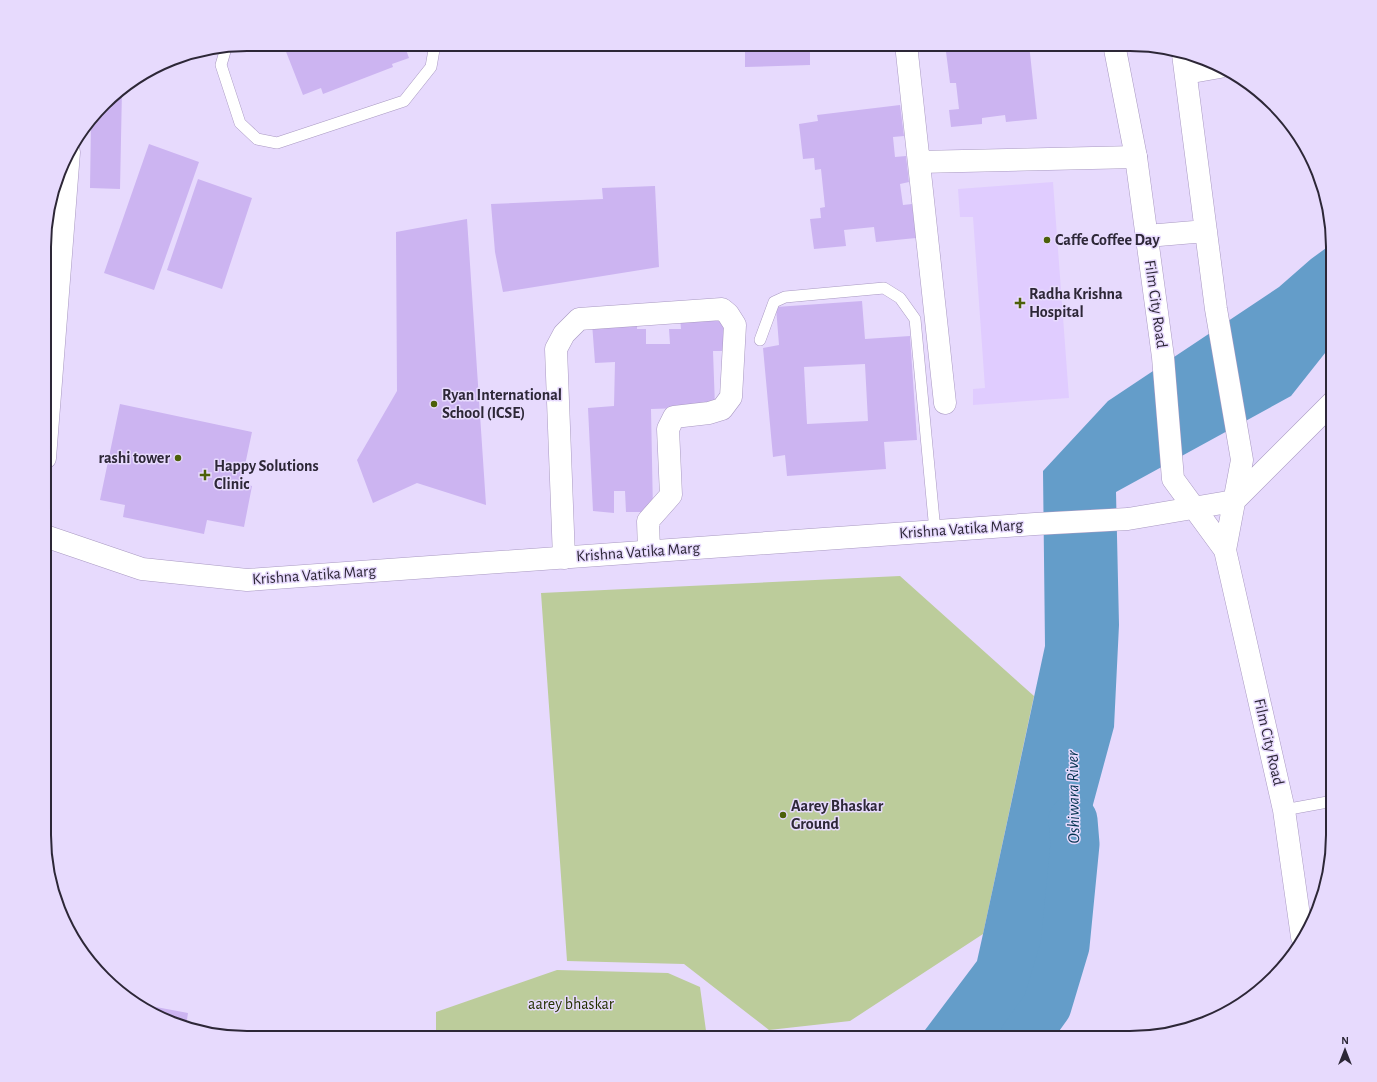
<svg xmlns="http://www.w3.org/2000/svg" width="1377" height="1082" viewBox="0 0 1377 1082" font-family="'Alegreya Sans',sans-serif">
  <style>
    .built { fill: #e0ccff }
    .green { fill: #bccc9b }
    .water { fill: #649dc9 }
    .lines { fill: none; stroke-linecap: round; stroke-linejoin: round }
    .river { stroke: #649dc9; stroke-width: 49 }
    .building { fill: #ccb4f1; fill-rule: evenodd }
    .lane-casing { stroke: #a999c2; stroke-width: 12 }
    .street-casing { stroke: #a999c2; stroke-width: 23 }
    .secondary-casing { stroke: #a999c2; stroke-width: 23 }
    .lane { stroke: #fff; stroke-width: 11 }
    .street { stroke: #fff; stroke-width: 22 }
    .secondary { stroke: #fff; stroke-width: 22 }
    .poi-dot { fill: #4c6009; stroke: #e7dafd; stroke-width: 1.5 }
    .labels { text-anchor: middle; dominant-baseline: central; stroke-width: 3; stroke-linejoin: round; paint-order: stroke }
    .poi-label { font-size: 16px; font-weight: bold; fill: #2d2737; stroke: #e7dafd; text-anchor: start }
    .street-label { font-size: 16px; fill: #2d2737; stroke: #e7dafd }
    .park-label { font-size: 16px; fill: #243000; stroke: #e7dafd }
    .water-label { font-size: 17px; font-style: italic; fill: #03324f; stroke: #e7dafd }
    .rim { fill: none; stroke: #2d2737; stroke-width: 2 }
  </style>
  <rect width="100%" height="100%" fill="#e7dafd"/>
  <path class="built" d="M1053,182L1069,398L973,405V389L985,388L973,217H960L958,189Z"/>
  <path class="green" d="M900,576L1034,696L983,934L850,1021L769,1030L684,964L567,961L541,593Z
    M557,970L668,973L700,987L707,1038H436V1012Z"/>
  <path class="water" d="M1333,243V343L1291,396L1116,492L1119,625L1114,727L1043,989L1016,1038H919L977,961L983,934L1045,646L1043,471L1108,401L1279,287L1311,259Z"/>
  <g class="lines">
    <path class="river" d="M1024,1038L1047,1006L1065,946L1075,844L1073,820"/>
  </g>
  <path class="building" d="M283,44H404L409,58L392,64L393,67L323,94L321,88L303,95Z
    M745,44H810V65L745,67Z
    M945,44H1029L1037,119L1006,122L1005,115L982,118V124L951,127L949,110L959,109L956,83H950Z
    M122,89L120,189L90,188L91,121L113,94Z
    M900,105L904,136L893,137L895,157L906,156L909,182L900,184L903,205L912,204L916,238L876,242L874,227L844,230L846,246L814,249L810,219L821,218L820,208L825,207L821,169L815,170L814,158L803,159L799,124L818,121L817,115Z
    M149,144L199,162L154,290L104,273Z
    M198,179L252,198L222,289L167,270Z
    M655,186L659,267L503,292L495,252L491,204L603,199L602,188Z
    M467,219L486,505L417,483L373,503L357,460L397,391L396,232Z
    M862,301L865,339L910,336L917,440L884,442L886,469L787,476L785,455L773,457L763,348L779,345L776,307ZM865,364L868,421L807,424L804,367Z
    M724,316L725,351H713L715,407L651,409L653,512H626L625,491H614V513L593,511L588,408L614,406L615,362L595,363L592,323L637,322V329H646V344H670L669,329H681L680,317Z
    M120,404L252,432L241,484L252,486L244,527L207,520L204,534L123,517L125,505L100,500Z
    M140,1004L188,1013L186,1026L169,1022Z"/>
  <g class="lines">
    <g class="lane-casing">
      <path id="lane" d="M226,48L221,65L240,123L257,139L277,143L404,101L431,67L435,44
        M760,340L774,302L785,297L884,288L900,298L915,319L935,531
        M1284,810L1333,801"/>
    </g>
    <g class="street-casing">
      <path id="street" d="M906,44L945,403
        M1186,73L1220,67
        M919,162L1136,157
        M45,458L69,152
        M564,558L556,349L564,334L579,319L722,309L728,314L735,325L731,397L722,409L709,413L674,417L668,429L671,495L648,521L649,551"/>
    </g>
    <g class="secondary-casing">
      <path id="secondary" d="M1114,44L1136,157L1163,357L1173,479L1225,550L1284,810L1302,937
        M1183,54L1216,309L1242,460L1225,550
        M1147,236L1206,231
        M45,536L142,569L247,580L1035,524L1128,519L1234,501L1333,402"/>
    </g>
    <use href="#lane" class="lane"/>
    <use href="#street" class="street"/>
    <use href="#secondary" class="secondary"/>
  </g>
  <g class="poi-dot">
    <circle cx="1047" cy="240" r="4"/>
    <path d="M1018 297h4v4h4v4h-4v4h-4v-4h-4v-4h4z"/>
    <circle cx="434" cy="404" r="4"/>
    <circle cx="178" cy="458" r="4"/>
    <path d="M203 469h4v4h4v4h-4v4h-4v-4h-4v-4h4z"/>
    <circle cx="783" cy="815" r="4"/>
  </g>
  <g class="labels">
    <g class="poi-label">
      <text x="1055" y="240">Caffe Coffee Day</text>
      <text x="1029" y="294">Radha Krishna<tspan x="1029" dy="18">Hospital</tspan></text>
      <text x="442" y="395">Ryan International<tspan x="442" dy="18">School (ICSE)</tspan></text>
      <text x="170" y="458" text-anchor="end">rashi tower</text>
      <text x="214" y="466">Happy Solutions<tspan x="214" dy="18">Clinic</tspan></text>
      <text x="791" y="806">Aarey Bhaskar<tspan x="791" dy="18">Ground</tspan></text>
    </g>
    <g class="street-label">
      <text transform="translate(1156 304) rotate(82)">Film City Road</text>
      <text transform="translate(961 529) rotate(-4)">Krishna Vatika Marg</text>
      <text transform="translate(638 552) rotate(-4)">Krishna Vatika Marg</text>
      <text transform="translate(314 575) rotate(-4)">Krishna Vatika Marg</text>
      <text transform="translate(1269 742) rotate(77)">Film City Road</text>
    </g>
    <g class="park-label">
      <text x="571" y="1004">aarey bhaskar</text>
    </g>
    <g class="water-label">
      <text transform="translate(1073 797) rotate(-91)">Oshiwara River</text>
    </g>
  </g>
  <path d="M0 0H1377V1082H0ZM247 51H1130A196 196 0 0 1 1326 247V835A196 196 0 0 1 1130 1031H247A196 196 0 0 1 51 835V247A196 196 0 0 1 247 51Z" fill="#e7dafd" fill-rule="evenodd"/>
  <path class="rim" d="M247 51H1130A196 196 0 0 1 1326 247V835A196 196 0 0 1 1130 1031H247A196 196 0 0 1 51 835V247A196 196 0 0 1 247 51Z"/>
  <g transform="translate(1345 1050)" stroke="#e7dafd" stroke-width="3" paint-order="stroke">
  <path d="M0-3L7 15L0 10L-7 15Z" fill="#2d2737"/>
  <text y="-6" font-size="11" font-weight="bold" text-anchor="middle" fill="#2d2737">N</text>
  </g>
</svg>
